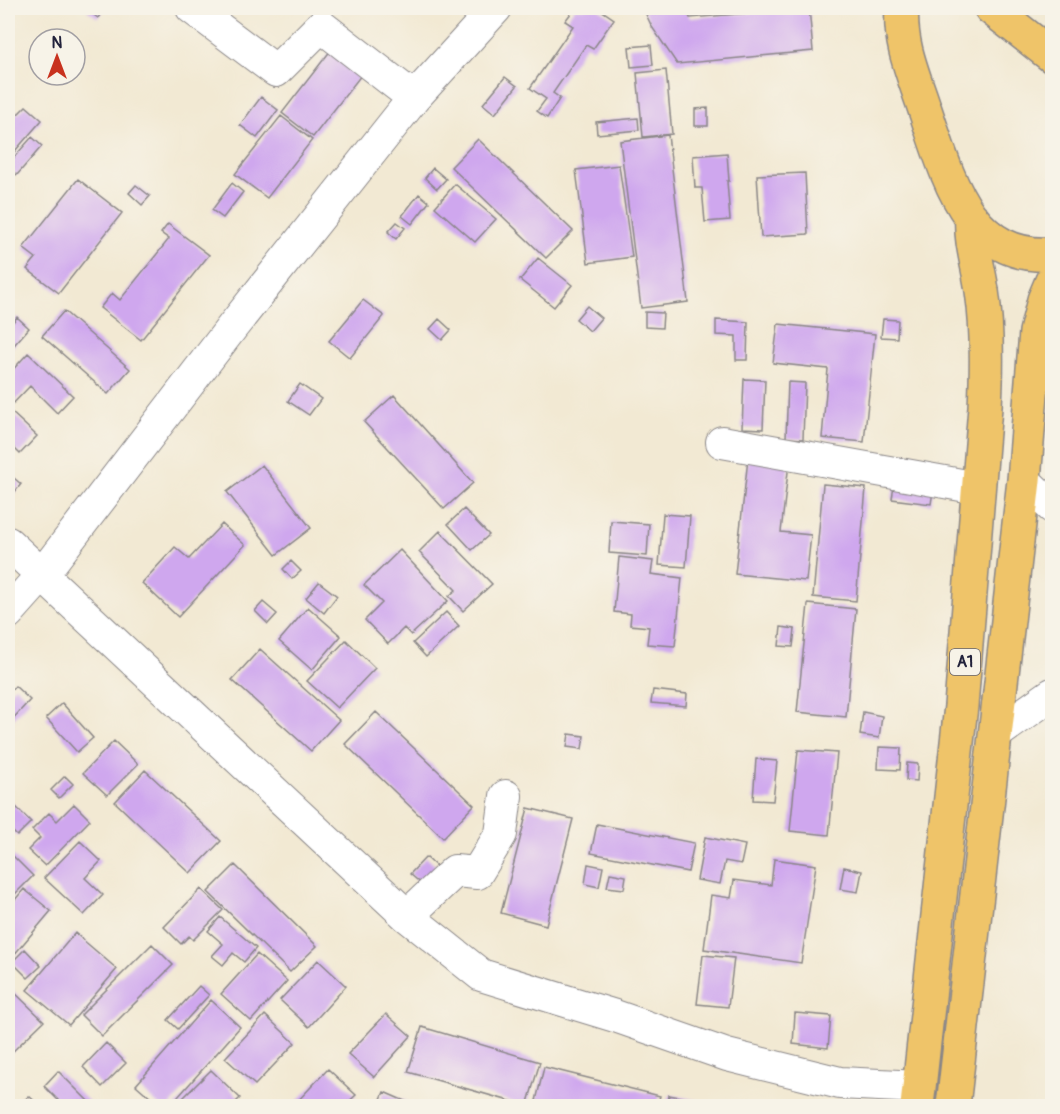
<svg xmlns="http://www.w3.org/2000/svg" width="1060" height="1114" viewBox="0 0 1060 1114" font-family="Pangolin,sans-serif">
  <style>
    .building { fill: #cfa7ee }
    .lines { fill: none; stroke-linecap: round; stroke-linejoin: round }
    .minor-casing { stroke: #8a8687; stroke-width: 34 }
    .major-casing { stroke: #8a8687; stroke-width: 36 }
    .highway-casing { stroke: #8a8687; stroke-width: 36 }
    .minor { stroke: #fff; stroke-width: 32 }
    .major { stroke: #efc469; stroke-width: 33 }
    .highway { stroke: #efc469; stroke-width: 33 }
    .labels { text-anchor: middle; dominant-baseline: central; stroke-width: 6; stroke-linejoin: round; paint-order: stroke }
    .shield { fill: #f7f3e8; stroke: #62616f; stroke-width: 1.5 }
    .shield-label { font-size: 16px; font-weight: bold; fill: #22223b }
  </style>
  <rect width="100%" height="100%" fill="#f7f3e8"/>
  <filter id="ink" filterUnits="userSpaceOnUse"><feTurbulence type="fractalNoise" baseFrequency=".0167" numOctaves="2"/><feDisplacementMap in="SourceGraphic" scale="12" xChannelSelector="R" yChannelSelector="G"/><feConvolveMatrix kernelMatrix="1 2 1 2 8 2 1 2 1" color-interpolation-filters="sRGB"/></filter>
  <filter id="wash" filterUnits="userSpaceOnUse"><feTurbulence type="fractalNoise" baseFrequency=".008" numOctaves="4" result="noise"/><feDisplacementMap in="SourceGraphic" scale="24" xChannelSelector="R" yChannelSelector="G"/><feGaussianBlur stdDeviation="1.35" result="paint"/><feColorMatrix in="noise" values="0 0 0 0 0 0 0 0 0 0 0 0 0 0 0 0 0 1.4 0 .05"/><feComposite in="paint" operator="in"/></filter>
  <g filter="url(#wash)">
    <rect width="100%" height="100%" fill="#f2e9d3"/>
    <g id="blocks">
      <path class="building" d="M89,8H105L98,18L87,10Z
        M575,8H598L614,19L593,49L586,45L553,93L560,98L547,118L537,111L546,99L530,88L573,26L565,21Z
        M643,8H685L690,18L809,8L813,51L677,64L652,27Z
        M651,45L653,65L631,67L629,47Z
        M331,50L362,74L313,137L282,113Z
        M666,70L672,134L643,137L637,73Z
        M505,77L517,86L495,114L483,104Z
        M261,97L278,110L257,138L240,125Z
        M8,105L18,114L26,106L42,120L8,159Z
        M708,108V126H695V109Z
        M281,116L312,140L267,198L235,174Z
        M638,118L639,130L597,134L596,122Z
        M668,135L688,302L641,308L620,141Z
        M32,137L42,146L17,175L8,167V164Z
        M478,139L573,231L546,258L451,167Z
        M727,153L729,181H727L730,220L705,222L702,188H695L693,156Z
        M619,165L632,257L588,263L576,170Z
        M433,168L446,179L437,189L425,178Z
        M805,173L808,234L761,237L757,175Z
        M78,179L122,213L59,293L27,269L36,258L23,248Z
        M232,183L243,192L223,218L212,210Z
        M455,184L496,219L475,242L435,207Z
        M136,185L150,196L142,205L129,193Z
        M419,194L429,202L412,224L402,216Z
        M397,222L405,228L396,239L388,232Z
        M168,224L209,255L141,340L100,308L112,293L120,300L169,239L161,233Z
        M538,258L572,285L554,307L520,280Z
        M363,300L384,316L350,358L329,341Z
        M587,306L601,318L590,331L576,319Z
        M64,311L130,369L108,394L42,336Z
        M645,312L663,313L662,328L645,327Z
        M17,317L29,328L8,352V328Z
        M439,319L451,330L442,340L430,329Z
        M883,319L898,320L897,338L881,337Z
        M716,320L748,322L747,360H736V336L716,335Z
        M778,324L875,334L864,442L822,438L828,369L773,363Z
        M28,353L73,396L57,413L30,386L8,409L37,436L20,454L8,442V375Z
        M744,379L765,380L763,429L742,428Z
        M788,382L805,383L803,439L786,438Z
        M300,384L321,399L309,415L288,401Z
        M394,395L473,483L444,509L364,422Z
        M748,459L789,463L781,532L811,535L806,581L735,574Z
        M262,465L311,528L276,555L227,492Z
        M8,473L21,484L14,493L8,488Z
        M823,484L866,488L856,601L813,597Z
        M894,486L933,491L931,504L892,499Z
        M464,509L489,535L472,550L448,524Z
        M663,514L690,516L686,567L659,565Z
        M611,521L649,524L647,556L609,553Z
        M222,524L245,545L178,617L142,583L175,547L189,559Z
        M440,531L492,584L463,611L449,596L456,590L419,552Z
        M400,550L448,601L411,635L404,628L388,644L365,620L382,603L364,585Z
        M619,557L653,561L651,574L682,578L675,646L647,644L649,627L630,625L631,614L614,612Z
        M291,561L301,571L292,579L283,569Z
        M319,582L337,596L324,613L306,598Z
        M263,602L277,614L268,624L255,611Z
        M808,604L856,609L846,717L797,712Z
        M308,607L341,636L312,670L279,641Z
        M446,612L459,626L426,657L413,643Z
        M781,627L795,629L793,647L779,646Z
        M346,640L375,668L337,708L307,681Z
        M260,649L339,720L311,751L232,680Z
        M15,686L30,700L8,724V694Z
        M653,690L687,694L686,706L651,703Z
        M62,703L93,738L77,752L46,718Z
        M376,712L474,805L443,838L345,744Z
        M863,712L882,716L879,738L860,735Z
        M569,734L584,736L582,749L567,747Z
        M114,741L138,764L107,795L83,773Z
        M879,747L901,748L900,770L878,769Z
        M798,750L837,753L829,835L790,831Z
        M756,759L777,761L773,801L753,800Z
        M907,763L918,764L917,781L906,780Z
        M145,770L221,841L190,873L115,802Z
        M65,776L73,784L59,798L51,790Z
        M8,799L31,822L17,836L8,827Z
        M74,804L90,820L45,866L28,850L40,838L32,830L49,813L57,821Z
        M528,808L573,819L546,925L501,913Z
        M597,824L694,843L688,872L591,853Z
        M705,837L745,845L741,864L725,861L720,884L697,880Z
        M80,841L101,861L85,878L103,895L84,915L44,878Z
        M8,851L33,876L8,901Z
        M426,857L438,868L423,885L410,874Z
        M774,859L816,865L801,963L704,949L711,895L731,898L734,880L771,885Z
        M588,864L603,867L599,887L585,884Z
        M235,865L317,946L290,972L208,892Z
        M844,867L862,871L858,892L840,889Z
        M610,873L626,876L624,889L607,887Z
        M24,889L51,911L8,962V908Z
        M201,889L223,910L193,940L189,936L181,944L164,927Z
        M220,917L256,948L244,962L233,953L223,965L212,956L223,944L208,931Z
        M75,933L117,969L69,1025L27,990Z
        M152,944L173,965L102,1036L81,1015Z
        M25,949L41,966L28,978L12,962Z
        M257,954L287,981L251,1021L221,994Z
        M703,955L734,958L728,1007L697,1004Z
        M318,960L346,986L309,1027L280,1000Z
        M199,986L209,995L178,1029L168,1020Z
        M10,988L44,1021L8,1056V991Z
        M211,1000L240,1027L170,1106H160L136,1085Z
        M795,1013L831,1016L828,1048L793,1044Z
        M386,1014L411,1036L374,1077L348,1054Z
        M265,1015L295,1043L255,1085L225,1058Z
        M422,1027L540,1062L527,1106L408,1072Z
        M106,1043L126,1063L102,1087L83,1067Z
        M544,1067L660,1096L657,1106H559L536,1101Z
        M328,1069L356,1095L344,1106H293Z
        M211,1070L240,1098L232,1106H175Z
        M58,1071L89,1102L83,1106H64L44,1086Z
        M384,1092L416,1106H378Z
        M669,1095L722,1105L721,1106H667Z
        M29,1096L40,1106H18Z"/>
    </g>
  </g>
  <g filter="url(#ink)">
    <use href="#blocks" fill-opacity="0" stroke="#8a8687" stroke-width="1.5"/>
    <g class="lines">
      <g class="minor-casing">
        <path id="minor" d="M192,8L276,71L321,26L414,98
          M722,442L978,488
          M1024,480L1052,507
          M8,543L407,916L481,975L615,1016L727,1055L840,1083L919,1087
          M8,613L41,576L233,326L414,98L496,8
          M996,734L1052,694
          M407,916L455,871L477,873L501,834L506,796"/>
      </g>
      <g class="major-casing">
        <path id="major" d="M991,8L1052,56"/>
      </g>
      <g class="highway-casing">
        <path id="highway" d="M902,8C899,44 914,76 925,110C947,174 967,260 1052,254
          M917,1106L961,706L985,407C987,369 988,330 982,291C979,268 970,242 972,218
          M953,1106L1024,480L1036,332L1044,300L1052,281"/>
      </g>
      <use href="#minor" class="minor"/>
      <use href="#major" class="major"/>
      <use href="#highway" class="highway"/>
    </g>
  </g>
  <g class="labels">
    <rect class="shield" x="950" y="649" width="30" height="26" rx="4.5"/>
    <g class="shield-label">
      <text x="965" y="662">A1</text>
    </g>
  </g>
  <rect width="1060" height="1114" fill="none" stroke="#f7f3e8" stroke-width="30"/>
  <g transform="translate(57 57)"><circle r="28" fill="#f7f3e8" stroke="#a29fa3" stroke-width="1.5"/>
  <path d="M0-4.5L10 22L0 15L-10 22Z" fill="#c8321e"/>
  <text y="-9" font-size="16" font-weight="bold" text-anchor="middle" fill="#22223b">N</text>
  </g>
</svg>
